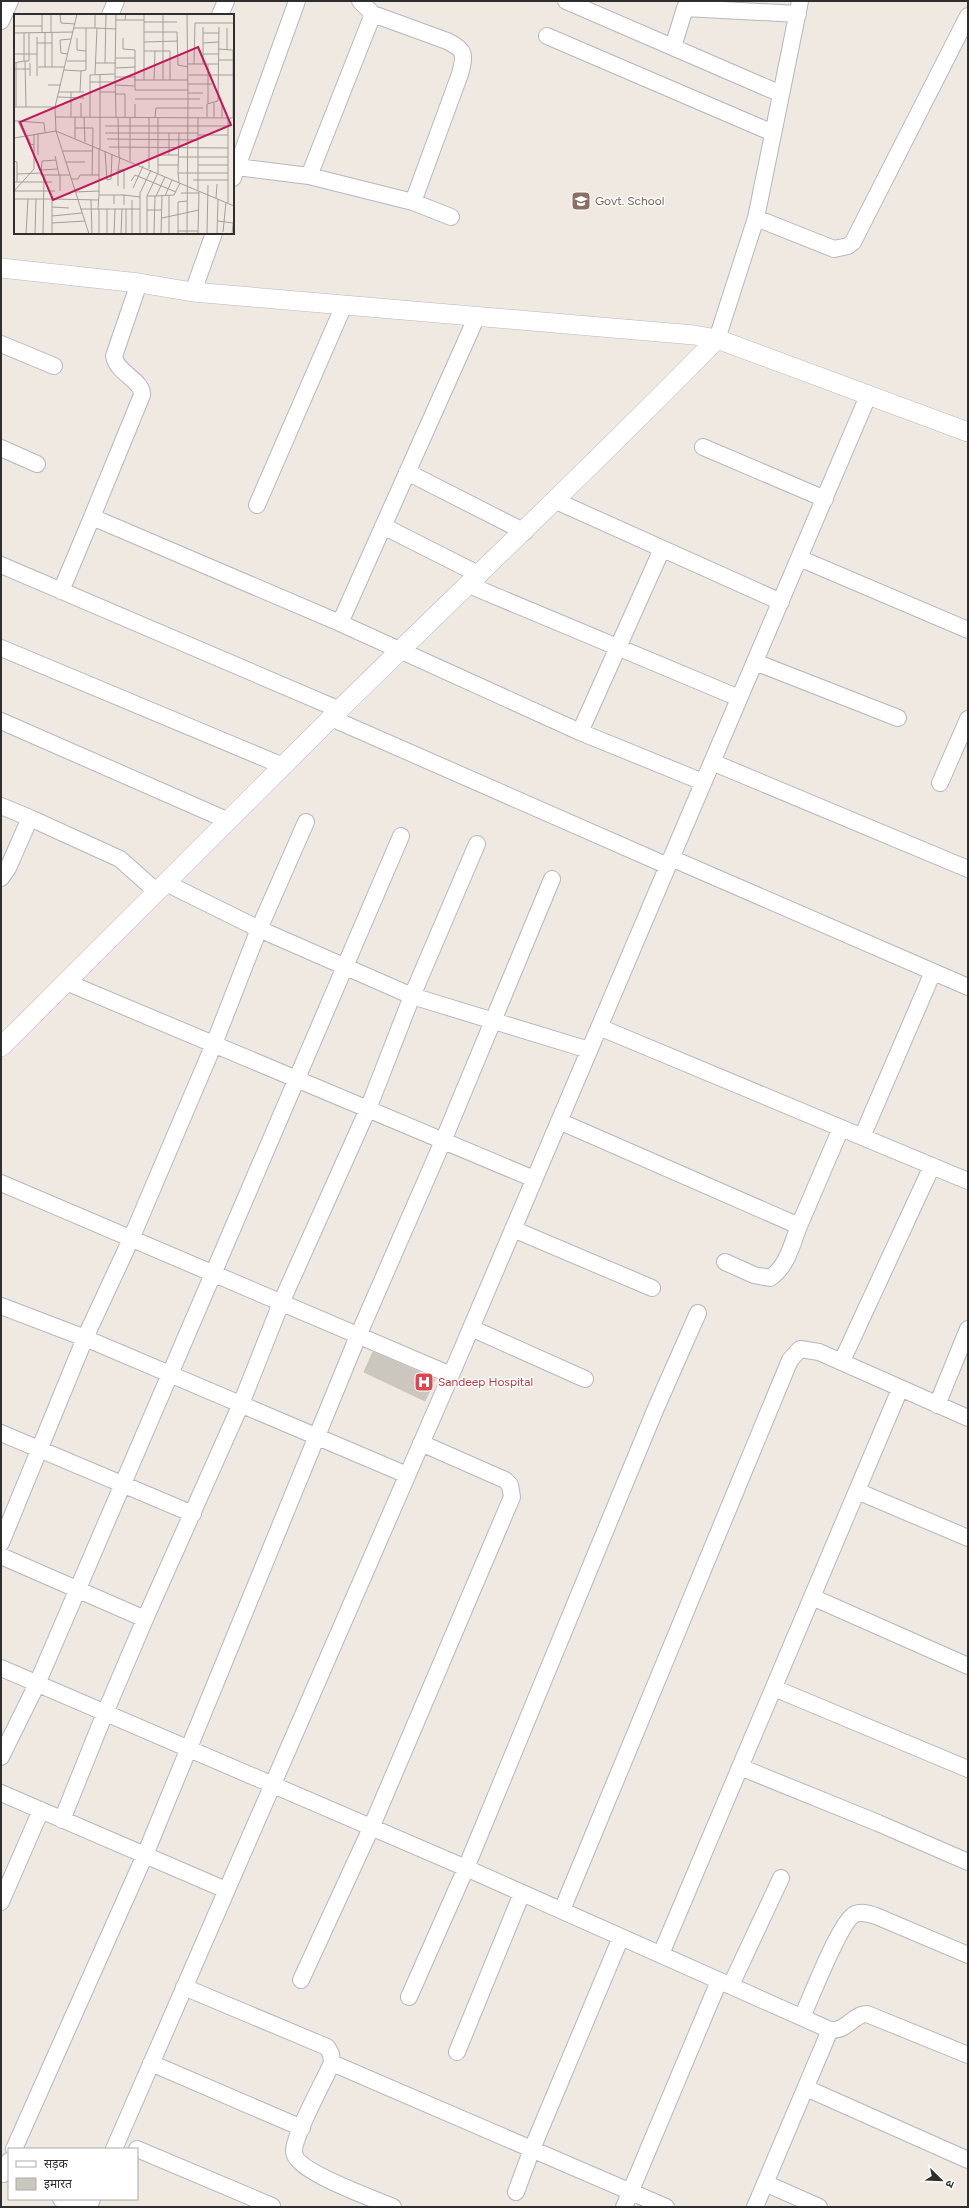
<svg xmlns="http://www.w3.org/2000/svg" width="969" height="2208" viewBox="0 0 969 2208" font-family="Figtree,'Noto Sans Devanagari',sans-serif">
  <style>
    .building { fill: #cbc7bf; stroke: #cbc5ba }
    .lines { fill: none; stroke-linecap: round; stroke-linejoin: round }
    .minor-casing { stroke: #b4b7c1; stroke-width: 18 }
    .tertiary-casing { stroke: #b4b7c1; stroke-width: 20 }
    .minor { stroke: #fff; stroke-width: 16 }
    .tertiary { stroke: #fff; stroke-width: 19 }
    .labels { text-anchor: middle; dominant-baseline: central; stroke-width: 3; stroke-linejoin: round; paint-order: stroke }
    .education-label { font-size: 12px; fill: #785e54; stroke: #fff; text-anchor: start }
    .health-label { font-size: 12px; fill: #be3a42; stroke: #fff; text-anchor: start }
    .inset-road { fill: none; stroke: #a29e99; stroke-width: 1 }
    .view { fill: #c2185b; fill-opacity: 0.15; stroke: #c2185b; stroke-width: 2 }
    .inset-edge { fill: none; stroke: #2e2e2e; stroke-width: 2 }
  </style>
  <rect width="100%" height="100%" fill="#efe9e1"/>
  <path class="building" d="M373,1352L435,1379L425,1401L364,1372Z"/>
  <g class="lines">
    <g class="minor-casing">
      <path id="minor" d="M360,1L373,14L447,41C466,50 465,55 460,74L413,202L451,217
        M566,1L781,94
        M110,15L116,1
        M220,15L226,1
        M1,21L10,1
        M547,36L773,133
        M673,47L685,8L798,14
        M237,167L309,176L413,202
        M309,176L373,14
        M233,178L297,1
        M756,218L834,249L848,246L853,242L968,16
        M193,292L214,233
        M717,339L756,218L800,1
        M1,344L54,366
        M703,447L825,499
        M1,448L37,464
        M407,472L525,532
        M554,500L781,602
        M257,505L344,305
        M92,517L142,395C143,380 117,374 114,356L139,283
        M383,526L480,575
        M799,558L968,630
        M1,565L340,710
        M469,585L739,698
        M61,591L92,517L340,623L580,732L662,549
        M340,623L477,316
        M1,648L283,766
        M755,662L898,718
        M331,718L668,866
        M1,721L229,821
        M580,732L703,782
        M712,762L968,869
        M940,783L968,719
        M1,806L30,818
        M671,858L968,987
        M1,878L8,868L30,818L120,859L157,892
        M166,883L259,929L412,996L589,1050
        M66,982L534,1179
        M599,1027L968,1181
        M559,1121L799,1226L841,1128
        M862,1137L933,972
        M1,1183L451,1375
        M513,1229L652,1288
        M725,1262L754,1275L770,1278C787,1267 792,1244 799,1226
        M1,1306L85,1338L407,1475
        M471,1328L585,1379
        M842,1361L932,1166
        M937,1405L968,1329
        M1,1433L193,1514
        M857,1491L968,1538
        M1,1543L85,1338L131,1239L214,1044L259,929L306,822
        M1,1556L145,1619L105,1713L62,1820
        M812,1597L968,1666
        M145,1619L241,1404L281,1303L368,1109L412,996L477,844
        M1,1668L466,1868L656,1408L698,1313
        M774,1688L968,1769
        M1,1757L37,1684L401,836
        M740,1767L878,1823L968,1862
        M1,1793L226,1890
        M1,1902L41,1810
        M562,1910L790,1360L800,1349L819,1352L968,1418
        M661,1954L900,1389
        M301,1980L371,1828L512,1497L510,1485L505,1480L421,1443
        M731,1985L781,1878
        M184,1987L327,2047L331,2054L332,2063C324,2081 294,2135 294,2151C293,2171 375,2199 393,2207
        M409,1997L466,1868L830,2030C848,2031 853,2014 867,2014L968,2055
        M802,2017C811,1998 840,1921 855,1914C863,1911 869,1914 876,1916L968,1955
        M457,2052L522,1893
        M151,2063L302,2128
        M332,2063L666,2207
        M806,2088L968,2160
        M14,2149L145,1855L358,1336L443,1141L552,879
        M114,2149L451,1375L868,396
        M137,2149L272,2206
        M3,2174L9,2161
        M765,2183L819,2207
        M516,2192L532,2149L621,1937
        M61,2199L80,2207
        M89,2207L92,2199
        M624,2207L719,1981
        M755,2207L830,2030"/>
    </g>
    <g class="tertiary-casing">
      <path id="tertiary" d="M1,268L139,283L193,292L694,335L717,339L968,432
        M1,1047C114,935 225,823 338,711C464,587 593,466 717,339"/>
    </g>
    <use href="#minor" class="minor"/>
    <use href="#tertiary" class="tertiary"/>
  </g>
  <defs>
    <g id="school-square" transform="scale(1)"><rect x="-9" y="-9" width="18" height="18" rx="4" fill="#8d6e63" stroke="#fff"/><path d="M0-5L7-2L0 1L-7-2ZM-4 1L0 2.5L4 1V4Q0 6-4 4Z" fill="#fff"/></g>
    <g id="hospital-square" transform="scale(1)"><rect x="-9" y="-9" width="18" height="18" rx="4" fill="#e0444e" stroke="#fff"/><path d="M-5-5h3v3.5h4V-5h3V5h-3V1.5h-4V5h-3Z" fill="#fff"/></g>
  </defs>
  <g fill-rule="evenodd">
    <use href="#school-square" x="581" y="201"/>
    <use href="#hospital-square" x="424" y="1382"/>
  </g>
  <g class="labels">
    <g class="education-label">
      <text x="595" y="201">Govt. School</text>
    </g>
    <g class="health-label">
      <text x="438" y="1382">Sandeep Hospital</text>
    </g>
  </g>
  <g transform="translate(14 14)">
    <rect width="220" height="220" fill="#efe9e1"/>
    <path class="inset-road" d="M46,0L47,9L61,10M63,0L41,93L42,117L75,220M81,0V14L102,15M149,0V66M173,0L174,85H186M102,6H111L112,0M111,6H130M130,8H163M0,12H28M60,14H81M28,18V0M31,18V53M37,18V0M38,18V53M130,18H163L164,51L174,53M0,19L59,18M189,19H205M63,24V36L72,37M109,24V35L121,36V76H174M130,28L164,27M23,29H38M189,29L205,28M204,35L219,36V104M213,36V14M130,37V0M141,37H156V66M0,40H23V23M23,40V62M54,40L47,39L46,26L57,25M189,40H204M102,44H121M204,46H219M10,47H15V19M11,47L12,93M53,47H72M0,49L10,47V19M16,49V62M81,49H102M91,49L92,0M174,50H204M180,50L181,9H220M189,50V13M24,53H51M102,54L121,53M0,55H16M50,56L67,57L66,78M67,57L72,56V14M81,60L83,14M101,60L102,0M175,61H220M101,63H121M120,66H174M130,66V37H141L140,66M76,68H101M174,70H198M34,71H47M101,71L120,72M45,78H57V103M57,78H70M86,78H101M174,79H189M101,80H111V103M44,83L70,84M121,85H174L173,220M67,89V103M194,89V50M208,89V103M121,90V103M0,93H41M2,93V49M42,103L220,104M70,103L71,128M76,103V61L101,60L102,103M86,103V60M104,103L105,143M116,103V147M141,103L142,94H189M144,103V159M193,103V90L204,87L205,13M200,103V89M214,104V189M0,107H4L11,122M4,107L30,109L31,118M91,112H214M61,114H79L78,161H85M91,119H165M155,119V141M13,121L17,131L20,130M184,121H214M0,124L42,117L220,192M61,124V103M93,125L184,126M95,133L214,134M86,135V103M49,137H78M91,137L93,166L97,165L98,140M24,141V119M145,141H165M41,142L42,146L28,147L27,161H46M106,143L104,156H110V175M165,143H214M42,146L45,161M0,147L3,148V168M52,148H71M144,151H164M184,151H214M135,155V103M28,156L43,155M104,156V172M144,159L133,182H142L151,163M164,159L165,119H184M3,160L27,159M57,165H64L66,161H78M179,166H214M117,167L121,161L162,178M0,168H38M165,168L164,159H214M119,174L129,152M184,176V103M0,177L20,155V120M0,177H41M46,177V161H56M61,178L85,177M167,179H185M85,181V134M142,182L160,181L166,169M151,182L158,166M202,184L203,170M0,185H38V220M38,185L85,186M77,186L78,220M118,186V220M100,190V181H110M110,191V181L126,183M38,193L55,194M66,195H126V220M84,195L85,181H100M85,195V220M126,195V179L137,156M133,196H148M38,202L68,199M148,204L185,196M204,207L219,209M38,209L71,207M164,217H184M209,218L212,188M12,220L14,185M21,220L22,185M29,220L30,162M93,220V195M100,220L101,195M107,220L108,195M112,220V195M133,220V182M140,220L141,182M147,220L148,182M155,220V182M164,220V188L173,187M184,220L185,177M193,220L194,171M203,220L204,185M218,220L220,202"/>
    <path class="view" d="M184,33L217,111L39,186L6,108Z"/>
    <rect width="220" height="220" class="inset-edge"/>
  </g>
  <rect width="969" height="2208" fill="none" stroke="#2e2e2e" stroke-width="4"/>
  <rect x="8" y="2148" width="130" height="52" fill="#ffffff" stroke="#ababab"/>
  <rect x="16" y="2161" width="20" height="6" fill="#ffffff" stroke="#ababab"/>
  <text x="44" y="2168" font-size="12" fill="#2e2e2e">सड़क</text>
  <rect x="16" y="2178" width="20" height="12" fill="#cbc7bf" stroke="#ababab"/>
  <text x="44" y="2188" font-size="12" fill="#2e2e2e">इमारत</text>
  <g transform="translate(941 2180) rotate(113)" stroke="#ffffff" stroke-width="3" paint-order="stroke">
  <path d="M0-3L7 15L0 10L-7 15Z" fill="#2e2e2e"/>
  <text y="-6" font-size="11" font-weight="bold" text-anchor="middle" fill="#2e2e2e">उ</text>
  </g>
</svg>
